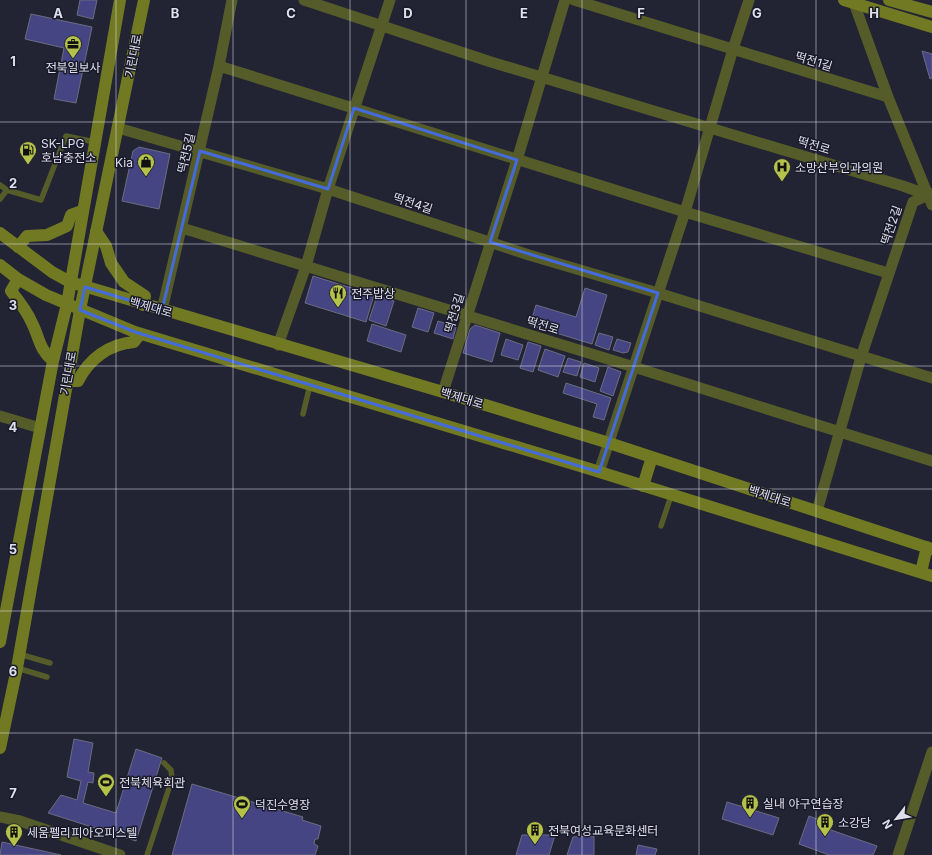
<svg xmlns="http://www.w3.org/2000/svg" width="932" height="855" viewBox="0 0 932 855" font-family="Inter,'Noto Sans KR',sans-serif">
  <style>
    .building { fill: #464583; stroke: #6b6c80 }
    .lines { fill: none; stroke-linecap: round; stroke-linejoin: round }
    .lane { stroke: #555c29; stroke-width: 5.5 }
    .street { stroke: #555c29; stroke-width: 11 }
    .secondary { stroke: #717a22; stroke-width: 12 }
    .marked { fill: none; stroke: #446bdc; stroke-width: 3; stroke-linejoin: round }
    .grid { fill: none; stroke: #dfe0eb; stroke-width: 1; stroke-opacity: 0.55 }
    .labels { text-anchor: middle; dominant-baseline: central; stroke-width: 3; stroke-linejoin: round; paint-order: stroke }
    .street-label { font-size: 12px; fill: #dfe0eb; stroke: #191929 }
    .poi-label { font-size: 12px; fill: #dfe0eb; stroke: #191929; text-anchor: start }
    .grid-label { font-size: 13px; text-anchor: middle; font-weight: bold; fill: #dfe0eb; stroke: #191929; stroke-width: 3; stroke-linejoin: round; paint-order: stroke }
  </style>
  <rect width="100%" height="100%" fill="#222333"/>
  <path class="building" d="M80,0H97L93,19L77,15Z
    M31,14L92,27L76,103L54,99L64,48L25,39Z
    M922,51L932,54V78L930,79Z
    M139,147L170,154L159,209L122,201L133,151Z
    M313,276L374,295L366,322L305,303Z
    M585,288L607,295L592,344L530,325L536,305L576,317Z
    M377,296L394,301L386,326L369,320Z
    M418,308L434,313L428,332L412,327Z
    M438,321L456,327L453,339L434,333Z
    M372,324L406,335L401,352L367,341Z
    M475,325L500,333L492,362L463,353L470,329Z
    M599,333L613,337L609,350L595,345Z
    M506,339L523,345L518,360L501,355Z
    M617,339L631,343L628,352L623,353L613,350Z
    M528,342L541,346L533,372L520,368Z
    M545,349L565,356L558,377L538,370Z
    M568,358L581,362L577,376L563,372Z
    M584,363L599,368L595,382L580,377Z
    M608,367L621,372L613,396L600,391Z
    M566,383L611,398L604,420L593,417L597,404L563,393Z
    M74,739L93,743L88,772L94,773L93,783L88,782L83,803L116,813L136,749L162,758L136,841L48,813L61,795L77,800L81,781L67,777Z
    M192,784L303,817L302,820L321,826L318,839H315L314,844L318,846L315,855H172Z
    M727,802L779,818L773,835L722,819Z
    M809,816L830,824L828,829L877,846L873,855H829L799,844Z
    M522,835H555L549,855H516Z
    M594,836V855H567L573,837Z
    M2,842L61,855H0Z
    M638,845L657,849L655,855H636Z"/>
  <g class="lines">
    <path class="lane" d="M0,185L7,190L41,200L66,136L95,142
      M0,199L7,190
      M303,414L310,385
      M661,526L671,496
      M19,654L50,663
      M17,668L47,677
      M147,855L172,779L171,770L164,763"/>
    <path class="street" d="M304,0L491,62L903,186L928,195L932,194
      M574,0L888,97
      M854,3L888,97L932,205
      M219,66L685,212L888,273
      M118,128L328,189L529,255L658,293L932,378
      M182,228L634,367L932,461
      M162,310L219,66L232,0
      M278,345L306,266L328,189L390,0
      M443,392L517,160L565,0
      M0,416L40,428
      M599,472L685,212L733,49L749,0
      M817,511L861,357L913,202L928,195
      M0,817L20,821L120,855
      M898,855L932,752"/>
    <path class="secondary" d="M844,0L932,27
      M889,0L932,12
      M96,231L106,246L111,263L124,282L145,296L143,305
      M0,233L52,272L70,282L443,392L609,443L932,549
      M18,247L27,236L47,235L67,226L71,215L82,211
      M0,265L18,279L46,295L135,332L590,469L932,576
      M18,279L11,291C19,301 27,311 32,323C40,339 39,349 53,361
      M67,381H78C89,359 109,344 134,342L140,334
      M643,486L652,457
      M921,572L927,547
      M0,642L53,361L67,304L120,0
      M0,748L17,668L80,310L144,0"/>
  </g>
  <path class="marked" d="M354,108L517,160L490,242L658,293L599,472L135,332L80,310L85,287L162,310L200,151L328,189Z"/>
  <path class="grid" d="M116,0V855M233,0V855M350,0V855M466,0V855M582,0V855M699,0V855M816,0V855M0,122H932M0,244H932M0,366H932M0,489H932M0,611H932M0,733H932"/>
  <defs>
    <g id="office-pin" transform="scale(0.9)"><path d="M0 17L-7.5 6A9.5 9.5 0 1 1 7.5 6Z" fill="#b5c24a" stroke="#191929"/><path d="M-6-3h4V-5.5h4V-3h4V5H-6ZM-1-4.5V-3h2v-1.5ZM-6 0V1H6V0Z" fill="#111"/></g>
    <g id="fuel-pin" transform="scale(0.9)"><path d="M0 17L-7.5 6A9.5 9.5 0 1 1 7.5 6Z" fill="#b5c24a" stroke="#191929"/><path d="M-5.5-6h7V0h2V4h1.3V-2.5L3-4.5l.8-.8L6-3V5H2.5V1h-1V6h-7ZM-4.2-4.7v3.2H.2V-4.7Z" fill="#111"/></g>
    <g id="shop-pin" transform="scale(0.9)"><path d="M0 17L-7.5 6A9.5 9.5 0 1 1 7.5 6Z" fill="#b5c24a" stroke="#191929"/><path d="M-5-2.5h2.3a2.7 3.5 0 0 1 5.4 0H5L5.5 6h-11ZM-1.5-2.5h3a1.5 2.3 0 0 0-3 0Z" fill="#111"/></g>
    <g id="hospital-pin" transform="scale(0.9)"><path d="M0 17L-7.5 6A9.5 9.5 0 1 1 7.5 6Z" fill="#b5c24a" stroke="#191929"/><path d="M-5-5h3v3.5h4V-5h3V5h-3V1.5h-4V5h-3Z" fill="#111"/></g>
    <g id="restaurant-pin" transform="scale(0.9)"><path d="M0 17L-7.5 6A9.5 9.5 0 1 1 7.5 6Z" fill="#b5c24a" stroke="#191929"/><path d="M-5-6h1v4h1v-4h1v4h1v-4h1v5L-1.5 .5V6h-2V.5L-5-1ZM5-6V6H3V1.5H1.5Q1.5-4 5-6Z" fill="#111"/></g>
    <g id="stadium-pin" transform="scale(0.9)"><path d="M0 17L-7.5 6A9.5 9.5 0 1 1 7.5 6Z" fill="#b5c24a" stroke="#191929"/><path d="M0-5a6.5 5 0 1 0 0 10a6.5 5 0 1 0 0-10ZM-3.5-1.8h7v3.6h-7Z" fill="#111"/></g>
    <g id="building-pin" transform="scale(0.9)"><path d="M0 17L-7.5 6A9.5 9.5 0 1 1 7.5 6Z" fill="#b5c24a" stroke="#191929"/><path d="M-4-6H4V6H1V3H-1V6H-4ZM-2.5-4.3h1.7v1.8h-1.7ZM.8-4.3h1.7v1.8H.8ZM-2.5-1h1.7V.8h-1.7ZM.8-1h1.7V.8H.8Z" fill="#111"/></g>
  </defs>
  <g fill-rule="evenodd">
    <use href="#office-pin" x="73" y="44"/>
    <use href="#fuel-pin" x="28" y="150"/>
    <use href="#shop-pin" x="146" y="162"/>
    <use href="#hospital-pin" x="782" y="167"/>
    <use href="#restaurant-pin" x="338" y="293"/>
    <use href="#stadium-pin" x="106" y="782"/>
    <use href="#building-pin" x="750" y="803"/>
    <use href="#stadium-pin" x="242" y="804"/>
    <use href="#building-pin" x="825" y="822"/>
    <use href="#building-pin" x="535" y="830"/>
    <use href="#building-pin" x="14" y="832"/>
  </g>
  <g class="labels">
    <g class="street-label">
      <text transform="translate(133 56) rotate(-79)">기린대로</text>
      <text transform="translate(814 61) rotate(17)">떡전1길</text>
      <text transform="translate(814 145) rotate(17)">떡전로</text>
      <text transform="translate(186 153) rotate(-77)">떡전5길</text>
      <text transform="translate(413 203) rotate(18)">떡전4길</text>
      <text transform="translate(891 225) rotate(-71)">떡전2길</text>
      <text transform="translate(151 307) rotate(16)">백제대로</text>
      <text transform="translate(454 313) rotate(-73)">떡전3길</text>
      <text transform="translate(543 325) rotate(17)">떡전로</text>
      <text transform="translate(68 373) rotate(-80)">기린대로</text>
      <text transform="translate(462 398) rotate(17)">백제대로</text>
      <text transform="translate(770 496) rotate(18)">백제대로</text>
    </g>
    <g class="poi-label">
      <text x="73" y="67" text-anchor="middle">전북일보사</text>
      <text x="41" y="143">SK-LPG<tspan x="41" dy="14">호남충전소</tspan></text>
      <text x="133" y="162" text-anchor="end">Kia</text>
      <text x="795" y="167">소망산부인과의원</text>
      <text x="351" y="293">전주밥상</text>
      <text x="119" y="782">전북체육회관</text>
      <text x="763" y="803">실내 야구연습장</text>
      <text x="255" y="804">덕진수영장</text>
      <text x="838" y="822">소강당</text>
      <text x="548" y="830">전북여성교육문화센터</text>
      <text x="27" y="832">세움펠리피아오피스텔</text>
    </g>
  </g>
  <g class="grid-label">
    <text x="58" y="18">A</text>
    <text x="175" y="18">B</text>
    <text x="291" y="18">C</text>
    <text x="408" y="18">D</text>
    <text x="524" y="18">E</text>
    <text x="641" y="18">F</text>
    <text x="757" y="18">G</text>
    <text x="874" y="18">H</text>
    <text x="13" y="66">1</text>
    <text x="13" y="188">2</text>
    <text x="13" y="310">3</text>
    <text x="13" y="432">4</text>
    <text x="13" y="554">5</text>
    <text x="13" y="676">6</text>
    <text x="13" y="798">7</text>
  </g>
  <g transform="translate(896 819) rotate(239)" stroke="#191929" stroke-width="3" paint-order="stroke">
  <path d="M0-3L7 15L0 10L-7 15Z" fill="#dfe0eb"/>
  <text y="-6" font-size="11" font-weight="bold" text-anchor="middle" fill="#dfe0eb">N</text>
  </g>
</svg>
